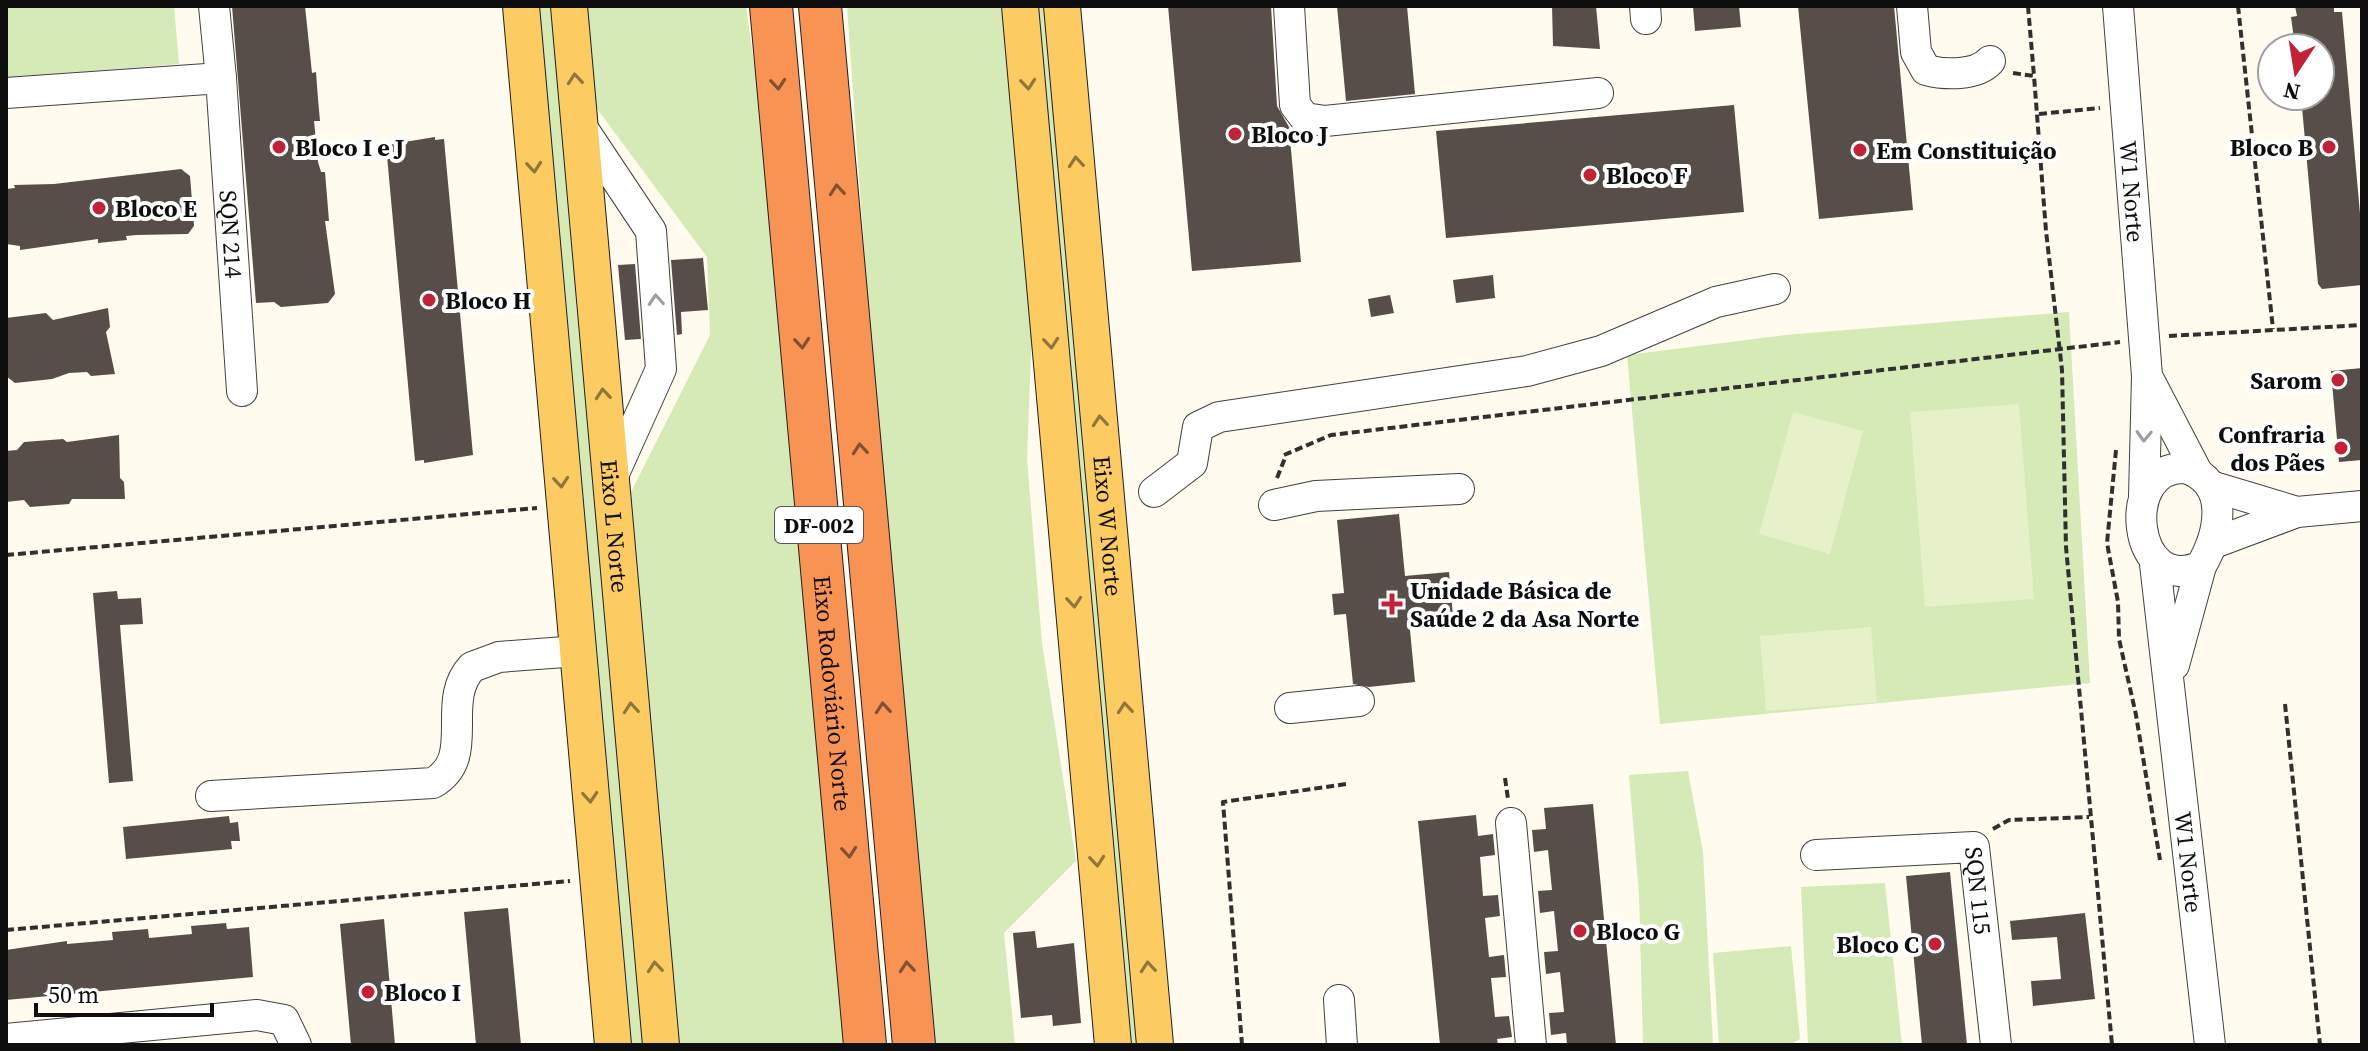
<svg xmlns="http://www.w3.org/2000/svg" width="2368" height="1051" viewBox="0 0 2368 1051" font-family="'Source Serif 4',serif">
  <style>
    .green { fill: #d5eab7 }
    .pitch { fill: #e6f1c9 }
    .building { fill: #574e4a }
    .lines { fill: none; stroke-linecap: round; stroke-linejoin: round }
    .minor-casing { stroke: #414141; stroke-width: 32 }
    .major-casing { stroke: #1f1f1f; stroke-width: 38 }
    .highway-casing { stroke: #1f1f1f; stroke-width: 44 }
    .path { stroke: #303030; stroke-width: 4; stroke-dasharray: 8 4; stroke-linecap: butt }
    .minor { stroke: #fff; stroke-width: 30 }
    .major { stroke: #fccb62; stroke-width: 36 }
    .highway { stroke: #f89354; stroke-width: 42 }
    .oneway { stroke: #91763c }
    .oneway2 { stroke: #835031 }
    .oneway3 { stroke: #9f9f9f }
    .poi-dot { fill: #c12235; stroke: #fff; stroke-width: 3 }
    .labels { text-anchor: middle; dominant-baseline: central; stroke-width: 8; stroke-linejoin: round; paint-order: stroke }
    .shield { fill: #fff; stroke: #565656; stroke-width: 2 }
    .shield-label { font-size: 22px; font-weight: bold; fill: #0e0e0e }
    .poi-label { font-size: 24px; font-weight: bold; fill: #0e0e0e; stroke: #fff; text-anchor: start }
    .street-label { font-size: 24px; fill: #0e0e0e; stroke: #fff }
  </style>
  <rect width="100%" height="100%" fill="#fffbee"/>
  <path class="green" d="M6,6H174L179,64L6,78Z
    M538,6H558L650,1045H630Z
    M584,6H746L766,152L852,1045H677L629,496L710,335L707,257L592,102Z
    M847,6H1006L1032,326L1027,459L1042,643L1076,861L1004,933L1015,1045H935L870,334Z
    M1033,6H1051L1146,1045H1128Z
    M2069,312L2090,683L1660,724L1627,355L1785,335Z
    M1688,771L1703,852L1713,1045H1643L1639,894L1629,775Z
    M1885,883L1902,1045H1808L1801,887Z
    M1791,946L1800,1039L1789,1045H1719L1713,953Z"/>
  <path class="pitch" d="M2019,404L2034,599L1925,607L1910,412Z
    M1793,412L1863,431L1830,554L1759,534Z
    M1871,627L1877,702L1766,711L1760,636Z"/>
  <path class="building" d="M232,6H305L312,73L316,72L318,99L320,121H314L318,162L321,172H325L329,221H325L335,294L328,303L281,307L274,302L256,303Z
    M1168,6H1271L1277,106L1289,127L1301,262L1192,271Z
    M1337,6H1407L1415,94L1346,101Z
    M1552,6H1596L1600,49L1553,46Z
    M1693,6H1739L1741,27L1695,31Z
    M1798,6H1894L1913,210L1819,219Z
    M2295,6H2334V12H2342L2362,236V285L2322,289L2318,284L2301,96H2320V48H2299L2298,39H2294L2291,17L2297,16Z
    M1734,105L1744,212L1446,238L1436,131Z
    M435,137V140L444,139L473,455L424,463V460L415,461L386,145Z
    M181,169L190,176L194,226L188,234L137,235L126,236L127,240L98,243V239L20,250V246L6,244V189L15,188L14,185L54,184Z
    M703,258L708,310L681,312L682,334L677,335L671,260Z
    M635,264L641,339L625,340L618,265Z
    M1493,275L1495,298L1456,303L1453,280Z
    M1390,295L1394,313L1371,317L1368,299Z
    M108,308L110,327L106,332L115,374L91,376L87,372L69,373L52,379L15,383L6,376V318L46,313L53,320Z
    M2362,368V460L2339,462L2331,371Z
    M119,435L120,478L124,482L125,499H72L69,504L30,507L24,500L6,502V451L17,450L24,442L63,439L67,442Z
    M1399,514L1405,576L1449,572L1453,616L1409,620L1415,682L1369,687L1353,684L1346,614L1334,615L1332,594L1344,593L1337,520Z
    M117,591L118,599L141,598L143,624L120,625L133,781L109,783L93,593Z
    M1593,804L1616,1045H1567L1566,1033L1551,1035L1549,1013L1564,1012L1560,972L1546,974L1544,952L1558,951L1554,911L1540,913L1538,891L1552,890L1548,850L1534,852L1532,830L1546,829L1544,808Z
    M1476,815L1478,836L1493,834L1495,855L1480,857L1483,896L1498,895L1500,916L1485,918L1489,957L1504,955L1506,977L1491,978L1495,1017L1509,1016L1512,1037L1497,1039L1498,1045H1440L1418,821Z
    M229,816L230,823L238,822L240,841H231L232,849L126,859L123,827Z
    M1950,872L1967,1045H1922L1906,876Z
    M508,908L521,1045H476L464,912Z
    M2085,913L2095,999L2033,1006L2031,981L2061,979L2057,937L2012,940L2010,921Z
    M384,919L395,1045H351L340,924Z
    M226,923L227,929L249,927L253,977L6,1000V950L67,941V944L113,940L112,932L148,929L149,938L192,934L191,926Z
    M1035,931L1037,948L1074,943L1081,1023L1053,1026L1052,1015L1021,1018L1013,933Z"/>
  <g class="lines">
    <g class="minor-casing">
      <g id="minor">
        <path d="M214,6L221,78"/>
        <path d="M1289,6L1295,105L1305,118L1325,121L1598,93"/>
        <path d="M1645,6L1646,19"/>
        <path d="M1912,6L1916,52L1926,70C1945,75 1976,76 1990,61"/>
        <path id="s1" d="M2118,6L2147,376L2144,497"/>
        <path id="s2" d="M6,93L221,78L242,391"/>
        <path d="M579,123L651,231L661,369L611,480"/>
        <path d="M2148,378L2197,472"/>
        <path d="M2185,468C2231,482 2220,533 2201,566C2132,598 2118,465 2185,468Z"/>
        <path d="M2211,486L2297,512"/>
        <path d="M1154,492L1192,463L1198,427L1219,417L1527,371L1601,351L1716,302L1775,289"/>
        <path d="M1274,505L1316,496L1459,489"/>
        <path d="M2214,543L2297,512L2362,506"/>
        <path id="s3" d="M2155,564L2210,1045"/>
        <path d="M2174,665L2201,566"/>
        <path d="M1290,708L1359,701"/>
        <path d="M211,796L433,783C478,757 439,702 472,667L499,657L578,651"/>
        <path d="M1511,823L1531,1045"/>
        <path id="s4" d="M1816,855L1974,847L1996,1045"/>
        <path d="M1339,1000L1342,1045"/>
        <path d="M6,1039L257,1015L284,1020L296,1045"/>
      </g>
    </g>
    <g class="major-casing">
      <g id="major">
        <path d="M521,6L613,1045"/>
        <path id="s5" d="M569,6L661,1045"/>
        <path d="M1020,6L1113,1045"/>
        <path id="s6" d="M1062,6L1155,1045"/>
      </g>
    </g>
    <g class="highway-casing">
      <g id="highway">
        <path id="s7" d="M771,6L865,1045"/>
        <path d="M820,6L914,1045"/>
      </g>
    </g>
    <path class="path" d="M2028,6L2034,76
      M2238,6L2273,329
      M2013,73L2034,76L2046,231L2062,370L2066,547L2112,1045
      M2039,114L2100,108
      M2169,336L2362,325
      M2116,450L2107,543L2118,602L2119,639L2136,715L2160,860
      M1284,455L1331,435L2120,342
      M1277,478L1285,458
      M6,555L537,508
      M2285,704L2320,1045
      M1505,778L1508,799
      M1993,829L2009,820L2089,817
      M6,930L570,881
      M1242,1045L1223,802L1346,784"/>
    <use href="#minor" class="minor"/>
    <use href="#major" class="major"/>
    <use href="#highway" class="highway"/>
  </g>
  <defs><path id="oneway-chevron" d="M-2-3.5L2.5 0L-2 3.5" fill="none" stroke-width="1.6" stroke-linecap="round" stroke-linejoin="round" transform="scale(2)"/></defs>
  <g class="oneway">
    <use href="#oneway-chevron" transform="translate(575 79) rotate(-95)"/>
    <use href="#oneway-chevron" transform="translate(1028 84) rotate(85)"/>
    <use href="#oneway-chevron" transform="translate(1076 162) rotate(-95)"/>
    <use href="#oneway-chevron" transform="translate(534 167) rotate(85)"/>
    <use href="#oneway-chevron" transform="translate(1051 343) rotate(85)"/>
    <use href="#oneway-chevron" transform="translate(603 394) rotate(-95)"/>
    <use href="#oneway-chevron" transform="translate(1100 421) rotate(-95)"/>
    <use href="#oneway-chevron" transform="translate(561 482) rotate(85)"/>
    <use href="#oneway-chevron" transform="translate(1074 602) rotate(85)"/>
    <use href="#oneway-chevron" transform="translate(631 708) rotate(-95)"/>
    <use href="#oneway-chevron" transform="translate(1125 708) rotate(-95)"/>
    <use href="#oneway-chevron" transform="translate(590 797) rotate(86)"/>
    <use href="#oneway-chevron" transform="translate(1097 861) rotate(85)"/>
    <use href="#oneway-chevron" transform="translate(655 967) rotate(-95)"/>
    <use href="#oneway-chevron" transform="translate(1148 967) rotate(-95)"/>
  </g>
  <g class="oneway2">
    <use href="#oneway-chevron" transform="translate(778 84) rotate(85)"/>
    <use href="#oneway-chevron" transform="translate(837 190) rotate(-95)"/>
    <use href="#oneway-chevron" transform="translate(802 343) rotate(85)"/>
    <use href="#oneway-chevron" transform="translate(860 449) rotate(-95)"/>
    <use href="#oneway-chevron" transform="translate(883 708) rotate(-95)"/>
    <use href="#oneway-chevron" transform="translate(849 852) rotate(85)"/>
    <use href="#oneway-chevron" transform="translate(907 967) rotate(-95)"/>
  </g>
  <g class="oneway3">
    <use href="#oneway-chevron" transform="translate(656 300) rotate(-94)"/>
    <use href="#oneway-chevron" transform="translate(2144 436) rotate(92)"/>
  </g>
  <g class="poi-dot">
    <circle cx="1235" cy="134" r="8"/>
    <circle cx="279" cy="147" r="8"/>
    <circle cx="2329" cy="147" r="8"/>
    <circle cx="1860" cy="150" r="8"/>
    <circle cx="1590" cy="175" r="8"/>
    <circle cx="99" cy="208" r="8"/>
    <circle cx="429" cy="300" r="8"/>
    <circle cx="2338" cy="380" r="8"/>
    <circle cx="2341" cy="448" r="8"/>
    <path d="M1388 592h8v8h8v8h-8v8h-8v-8h-8v-8h8z"/>
    <circle cx="1580" cy="931" r="8"/>
    <circle cx="1935" cy="944" r="8"/>
    <circle cx="368" cy="992" r="8"/>
  </g>
  <g class="labels">
    <rect class="shield" x="775" y="507" width="88" height="36" rx="6"/>
    <g class="shield-label">
      <text x="819" y="525">DF-002</text>
    </g>
    <g class="poi-label">
      <text x="1251" y="134">Bloco J</text>
      <text x="295" y="147">Bloco I e J</text>
      <text x="2313" y="147" text-anchor="end">Bloco B</text>
      <text x="1876" y="150">Em Constituição</text>
      <text x="1606" y="175">Bloco F</text>
      <text x="115" y="208">Bloco E</text>
      <text x="445" y="300">Bloco H</text>
      <text x="2322" y="380" text-anchor="end">Sarom</text>
      <text x="2325" y="434" text-anchor="end">Confraria<tspan x="2325" dy="28">dos Pães</tspan></text>
      <text x="1410" y="590">Unidade Básica de<tspan x="1410" dy="28">Saúde 2 da Asa Norte</tspan></text>
      <text x="1596" y="931">Bloco G</text>
      <text x="1919" y="944" text-anchor="end">Bloco C</text>
      <text x="384" y="992">Bloco I</text>
    </g>
    <g class="street-label">
      <text stroke="none"><textPath href="#s1" startOffset="186">W1 Norte</textPath></text>
      <text stroke="none"><textPath href="#s2" startOffset="372">SQN 214</textPath></text>
      <text stroke="none"><textPath href="#s5" startOffset="522">Eixo L Norte</textPath></text>
      <text stroke="none"><textPath href="#s6" startOffset="522">Eixo W Norte</textPath></text>
      <text stroke="none"><textPath href="#s7" startOffset="690">Eixo Rodoviário Norte</textPath></text>
      <text stroke="none"><textPath href="#s3" startOffset="300">W1 Norte</textPath></text>
      <text stroke="none"><textPath href="#s4" startOffset="202">SQN 115</textPath></text>
    </g>
  </g>
  <rect width="2368" height="1051" fill="none" stroke="#0e0e0e" stroke-width="16"/>
  <g transform="translate(2296 72) rotate(192)"><circle r="38" fill="#ffffff" stroke="#9f9f9f" stroke-width="2"/>
  <path d="M0-6L14 30L0 20L-14 30Z" fill="#c12235"/>
  <text y="-12" font-size="22" font-weight="bold" text-anchor="middle" fill="#0e0e0e">N</text>
  </g>
  <path d="M36 1003v12h176v-12" fill="none" stroke="#0e0e0e" stroke-width="4"/>
  <text x="48" y="1003" font-size="24" fill="#0e0e0e" stroke="#ffffff" stroke-width="6" paint-order="stroke">50 m</text>
</svg>
